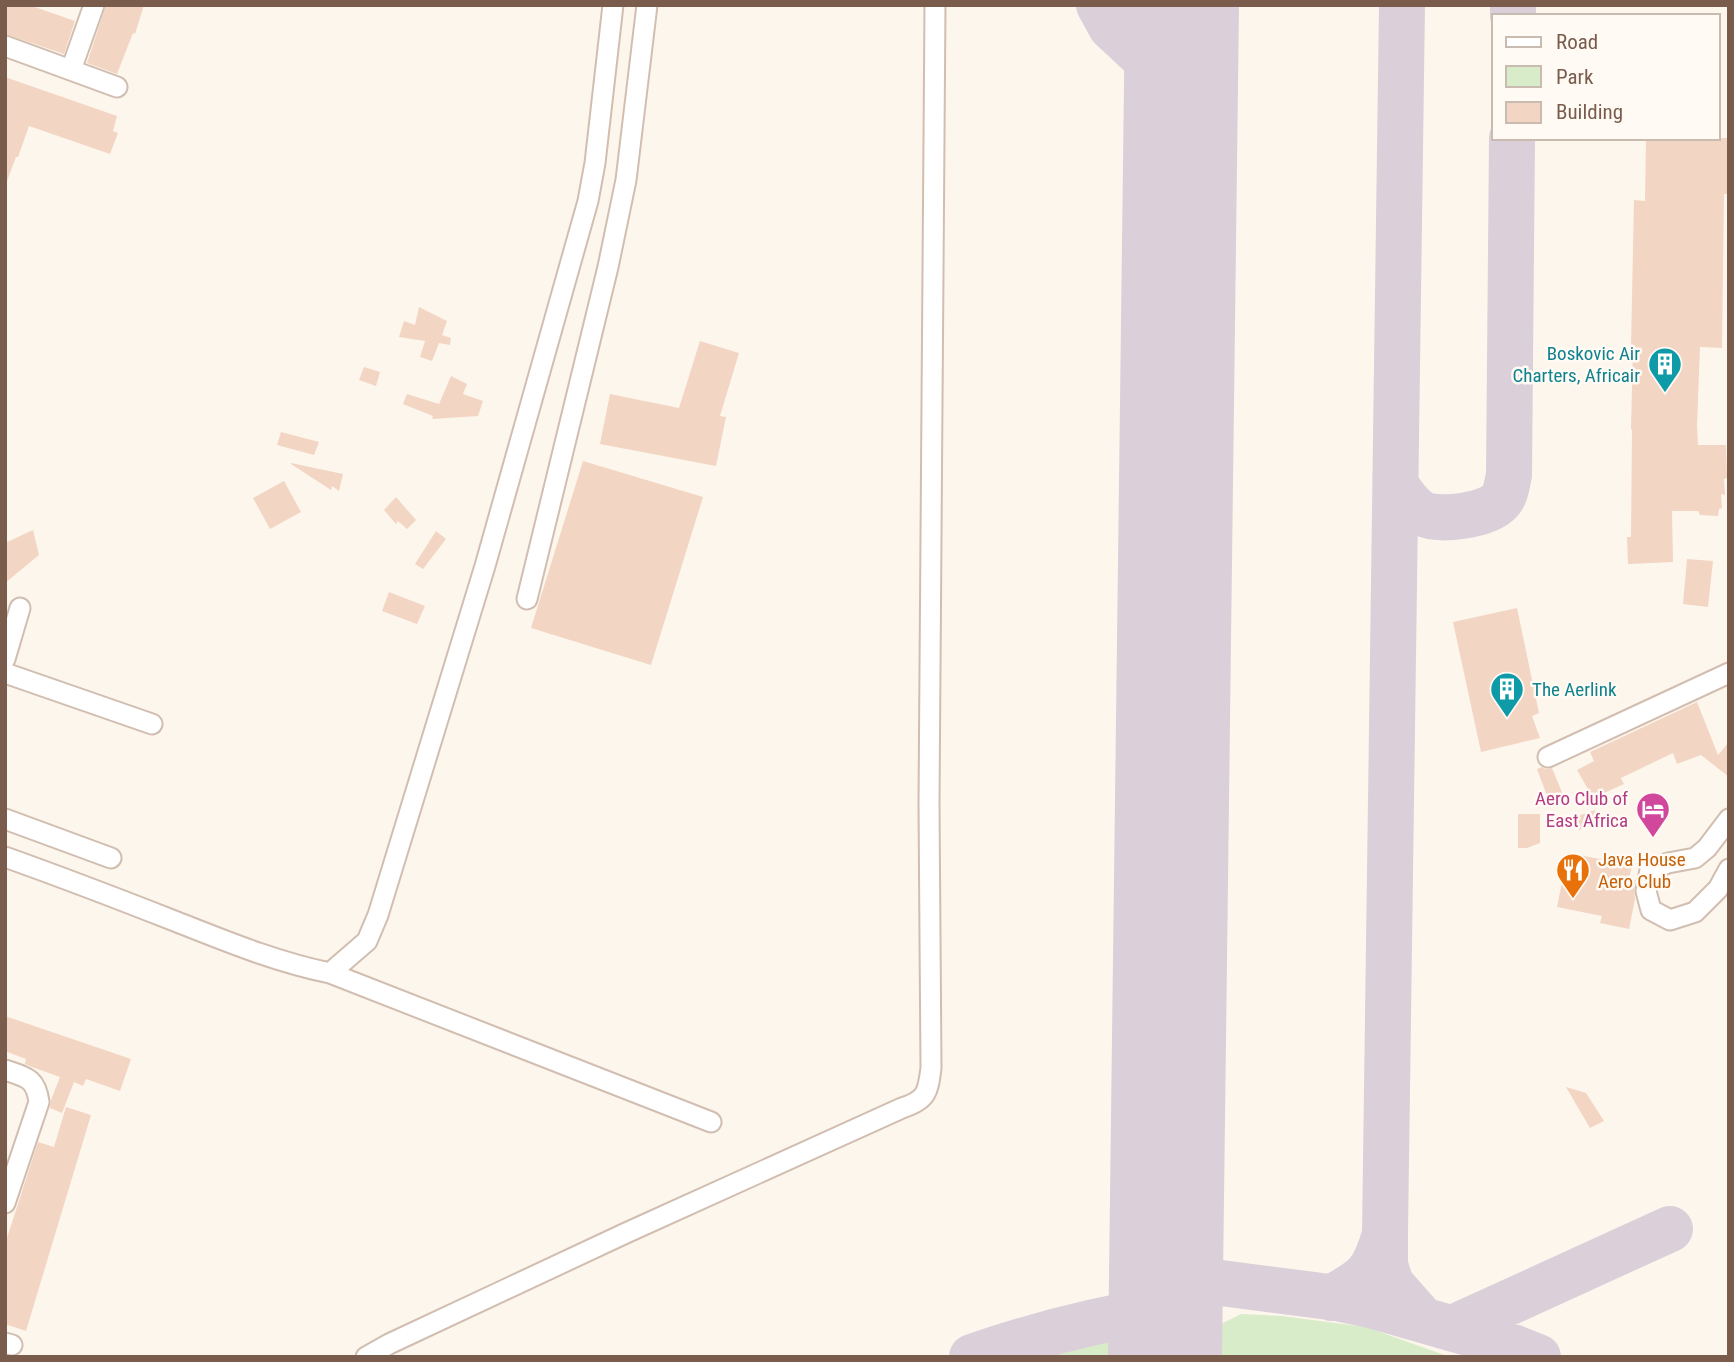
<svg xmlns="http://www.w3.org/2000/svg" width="1734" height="1362" viewBox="0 0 1734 1362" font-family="'Roboto Condensed',sans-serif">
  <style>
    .green { fill: #d8ecc9 }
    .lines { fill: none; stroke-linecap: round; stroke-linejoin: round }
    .taxiway { stroke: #dbcfda; stroke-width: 46 }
    .runway { stroke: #dbcfda; stroke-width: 114 }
    .building { fill: #f3d5c3 }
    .minor-casing { stroke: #d1beb0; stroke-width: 23 }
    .minor { stroke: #fff; stroke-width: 19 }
    .labels { text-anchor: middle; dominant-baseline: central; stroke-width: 5; stroke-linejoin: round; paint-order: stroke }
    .culture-label { font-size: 19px; fill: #0d838f; stroke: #fffaf3; text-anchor: end }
    .hotel-label { font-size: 19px; fill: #b23c85; stroke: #fffaf3; text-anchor: end }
    .food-label { font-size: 19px; fill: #c56008; stroke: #fffaf3; text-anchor: start }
  </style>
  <rect width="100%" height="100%" fill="#fdf6ec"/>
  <path class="green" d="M1241,1314L1282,1316L1366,1327L1450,1357H1198L1199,1339L1215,1327Z
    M1133,1330V1357H1049Z"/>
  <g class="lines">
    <path class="taxiway" d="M1099,5L1111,27L1156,69
      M1513,16V5
      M1396,485C1403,496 1410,506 1421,513C1438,522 1487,516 1500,501C1506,495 1507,483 1509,475L1512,138
      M1167,1183C1168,1209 1165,1264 1190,1279L1337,1298L1370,1305L1503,1343L1538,1357
      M1385,1234L1402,5
      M1331,1298C1366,1279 1374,1273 1385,1234V1265L1391,1284L1422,1319
      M1453,1328L1670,1229
      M1165,1349C1167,1325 1165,1300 1187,1285
      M972,1357C1035,1335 1100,1319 1166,1308"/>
    <path class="runway" d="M1165,1357L1182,5"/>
  </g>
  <path class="building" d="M5,5H29L75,21L64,54L5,34Z
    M106,5H144L135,34L133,33L117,74L87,63Z
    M5,77L117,116L113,131L118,133L110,154L29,126L18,157H16L7,181H5Z
    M1646,138H1729V194H1724L1722,348L1700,347L1697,425L1698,445H1726L1727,478L1724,479L1725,495L1721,494L1722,508L1719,509L1718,516L1700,515L1698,511H1672L1673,562L1628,564L1627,537H1631L1632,430L1631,429L1633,346H1631L1634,200L1645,201Z
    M419,307L447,321L442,335L451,338L450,345L439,343L432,361L420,357L425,341L399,337L404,321L415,325Z
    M700,341L739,353L720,416L726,417L716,466L600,444L610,394L679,408Z
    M364,367L380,372L376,386L359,380Z
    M451,376L467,384L463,394L483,401L478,416L432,419L433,416L403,404L407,394L439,404Z
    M281,432L319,442L314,455L277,445Z
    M583,461L703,497L651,665L531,628Z
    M291,463L343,474L339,491L332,486L331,490L291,464Z
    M284,481L301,512L270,529L253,498Z
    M396,497L416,520L407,529L398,521L396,524L384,510Z
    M33,530L39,555L5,583V543Z
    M436,531L446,539L423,569L415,564Z
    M1687,559L1713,561L1708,607L1683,604Z
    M389,592L425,606L417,624L382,611Z
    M1517,608L1539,713L1532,716L1540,738L1481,752L1453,622Z
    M1697,702L1718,755L1729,742V777L1701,755L1677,764L1673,753L1621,778L1624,784L1593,798L1577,770L1594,761L1590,752Z
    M1542,767L1546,769L1552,768L1563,795L1549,801L1537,769Z
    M1595,810L1599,823L1579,830L1575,817Z
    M1518,814H1540V843L1527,848H1518Z
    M1568,853L1632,865L1629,879L1636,880L1634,889L1635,899L1629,929L1600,923L1602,916L1557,907Z
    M5,1016L131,1059L120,1091L86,1079L83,1086L74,1082L62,1113L50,1108L51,1100L60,1077L32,1067L25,1064L26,1059L5,1051Z
    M1566,1087L1586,1093L1604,1121L1590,1128Z
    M66,1107L91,1115L26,1331L5,1324V1244L38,1142L54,1147Z"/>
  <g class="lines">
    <g class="minor-casing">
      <path id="minor" d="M5,46L117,87
        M71,70L94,5
        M527,599L608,267L626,180L647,5
        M5,659L20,608
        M5,673L152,724
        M1548,757L1729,673
        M5,819L111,858
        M1729,819L1707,848L1695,858L1668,863L1650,870L1646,891L1651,910L1670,920L1695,912L1718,889L1729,869
        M5,857C61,877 116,898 172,920C223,940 275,962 330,973L367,941L378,915L485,566L588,201L595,163L613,5
        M330,973L711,1122
        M5,1070C26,1077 36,1078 39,1102L5,1203
        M5,1343L12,1345
        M366,1357L389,1344L626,1233L902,1108C927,1100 928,1092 931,1068L929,803L935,5"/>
    </g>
    <use href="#minor" class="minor"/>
  </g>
  <defs>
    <g id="building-pin" transform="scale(1.75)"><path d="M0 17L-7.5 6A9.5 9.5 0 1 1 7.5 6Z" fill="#0f9aa8" stroke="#fffaf3"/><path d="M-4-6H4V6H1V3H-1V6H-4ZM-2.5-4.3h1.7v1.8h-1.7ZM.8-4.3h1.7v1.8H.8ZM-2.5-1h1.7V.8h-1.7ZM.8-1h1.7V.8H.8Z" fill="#fff"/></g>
    <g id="hotel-pin" transform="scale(1.75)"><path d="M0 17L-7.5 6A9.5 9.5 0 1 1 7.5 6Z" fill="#d1479c" stroke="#fffaf3"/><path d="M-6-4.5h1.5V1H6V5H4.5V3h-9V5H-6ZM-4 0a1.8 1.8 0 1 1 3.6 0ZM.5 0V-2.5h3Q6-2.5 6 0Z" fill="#fff"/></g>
    <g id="restaurant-pin" transform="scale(1.75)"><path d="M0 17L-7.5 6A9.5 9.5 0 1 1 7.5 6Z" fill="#e8710a" stroke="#fffaf3"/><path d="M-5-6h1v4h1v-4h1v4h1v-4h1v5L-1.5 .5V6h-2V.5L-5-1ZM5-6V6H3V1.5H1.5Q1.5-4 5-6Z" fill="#fff"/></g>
  </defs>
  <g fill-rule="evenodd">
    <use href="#building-pin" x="1665" y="364"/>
    <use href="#building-pin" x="1507" y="689"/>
    <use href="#hotel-pin" x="1653" y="809"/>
    <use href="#restaurant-pin" x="1573" y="870"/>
  </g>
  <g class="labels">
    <g class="culture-label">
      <text x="1640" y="353">Boskovic Air<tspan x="1640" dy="22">Charters, Africair</tspan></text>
      <text x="1532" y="689" text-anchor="start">The Aerlink</text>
    </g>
    <g class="hotel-label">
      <text x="1628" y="798">Aero Club of<tspan x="1628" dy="22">East Africa</tspan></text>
    </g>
    <g class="food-label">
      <text x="1598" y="859">Java House<tspan x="1598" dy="22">Aero Club</tspan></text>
    </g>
  </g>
  <rect width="1734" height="1362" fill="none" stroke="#7a5c4d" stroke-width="14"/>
  <rect x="1492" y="14" width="228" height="126" fill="#fffaf3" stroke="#cabbb1" stroke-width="2"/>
  <rect x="1506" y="37" width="35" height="10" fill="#ffffff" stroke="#cabbb1" stroke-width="2"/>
  <text x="1556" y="49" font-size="21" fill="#7a5c4d">Road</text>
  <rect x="1506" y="66" width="35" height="21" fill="#d8ecc9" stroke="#cabbb1" stroke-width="2"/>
  <text x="1556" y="84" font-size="21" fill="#7a5c4d">Park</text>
  <rect x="1506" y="102" width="35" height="21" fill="#f3d5c3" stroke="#cabbb1" stroke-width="2"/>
  <text x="1556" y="119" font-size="21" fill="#7a5c4d">Building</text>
</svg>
